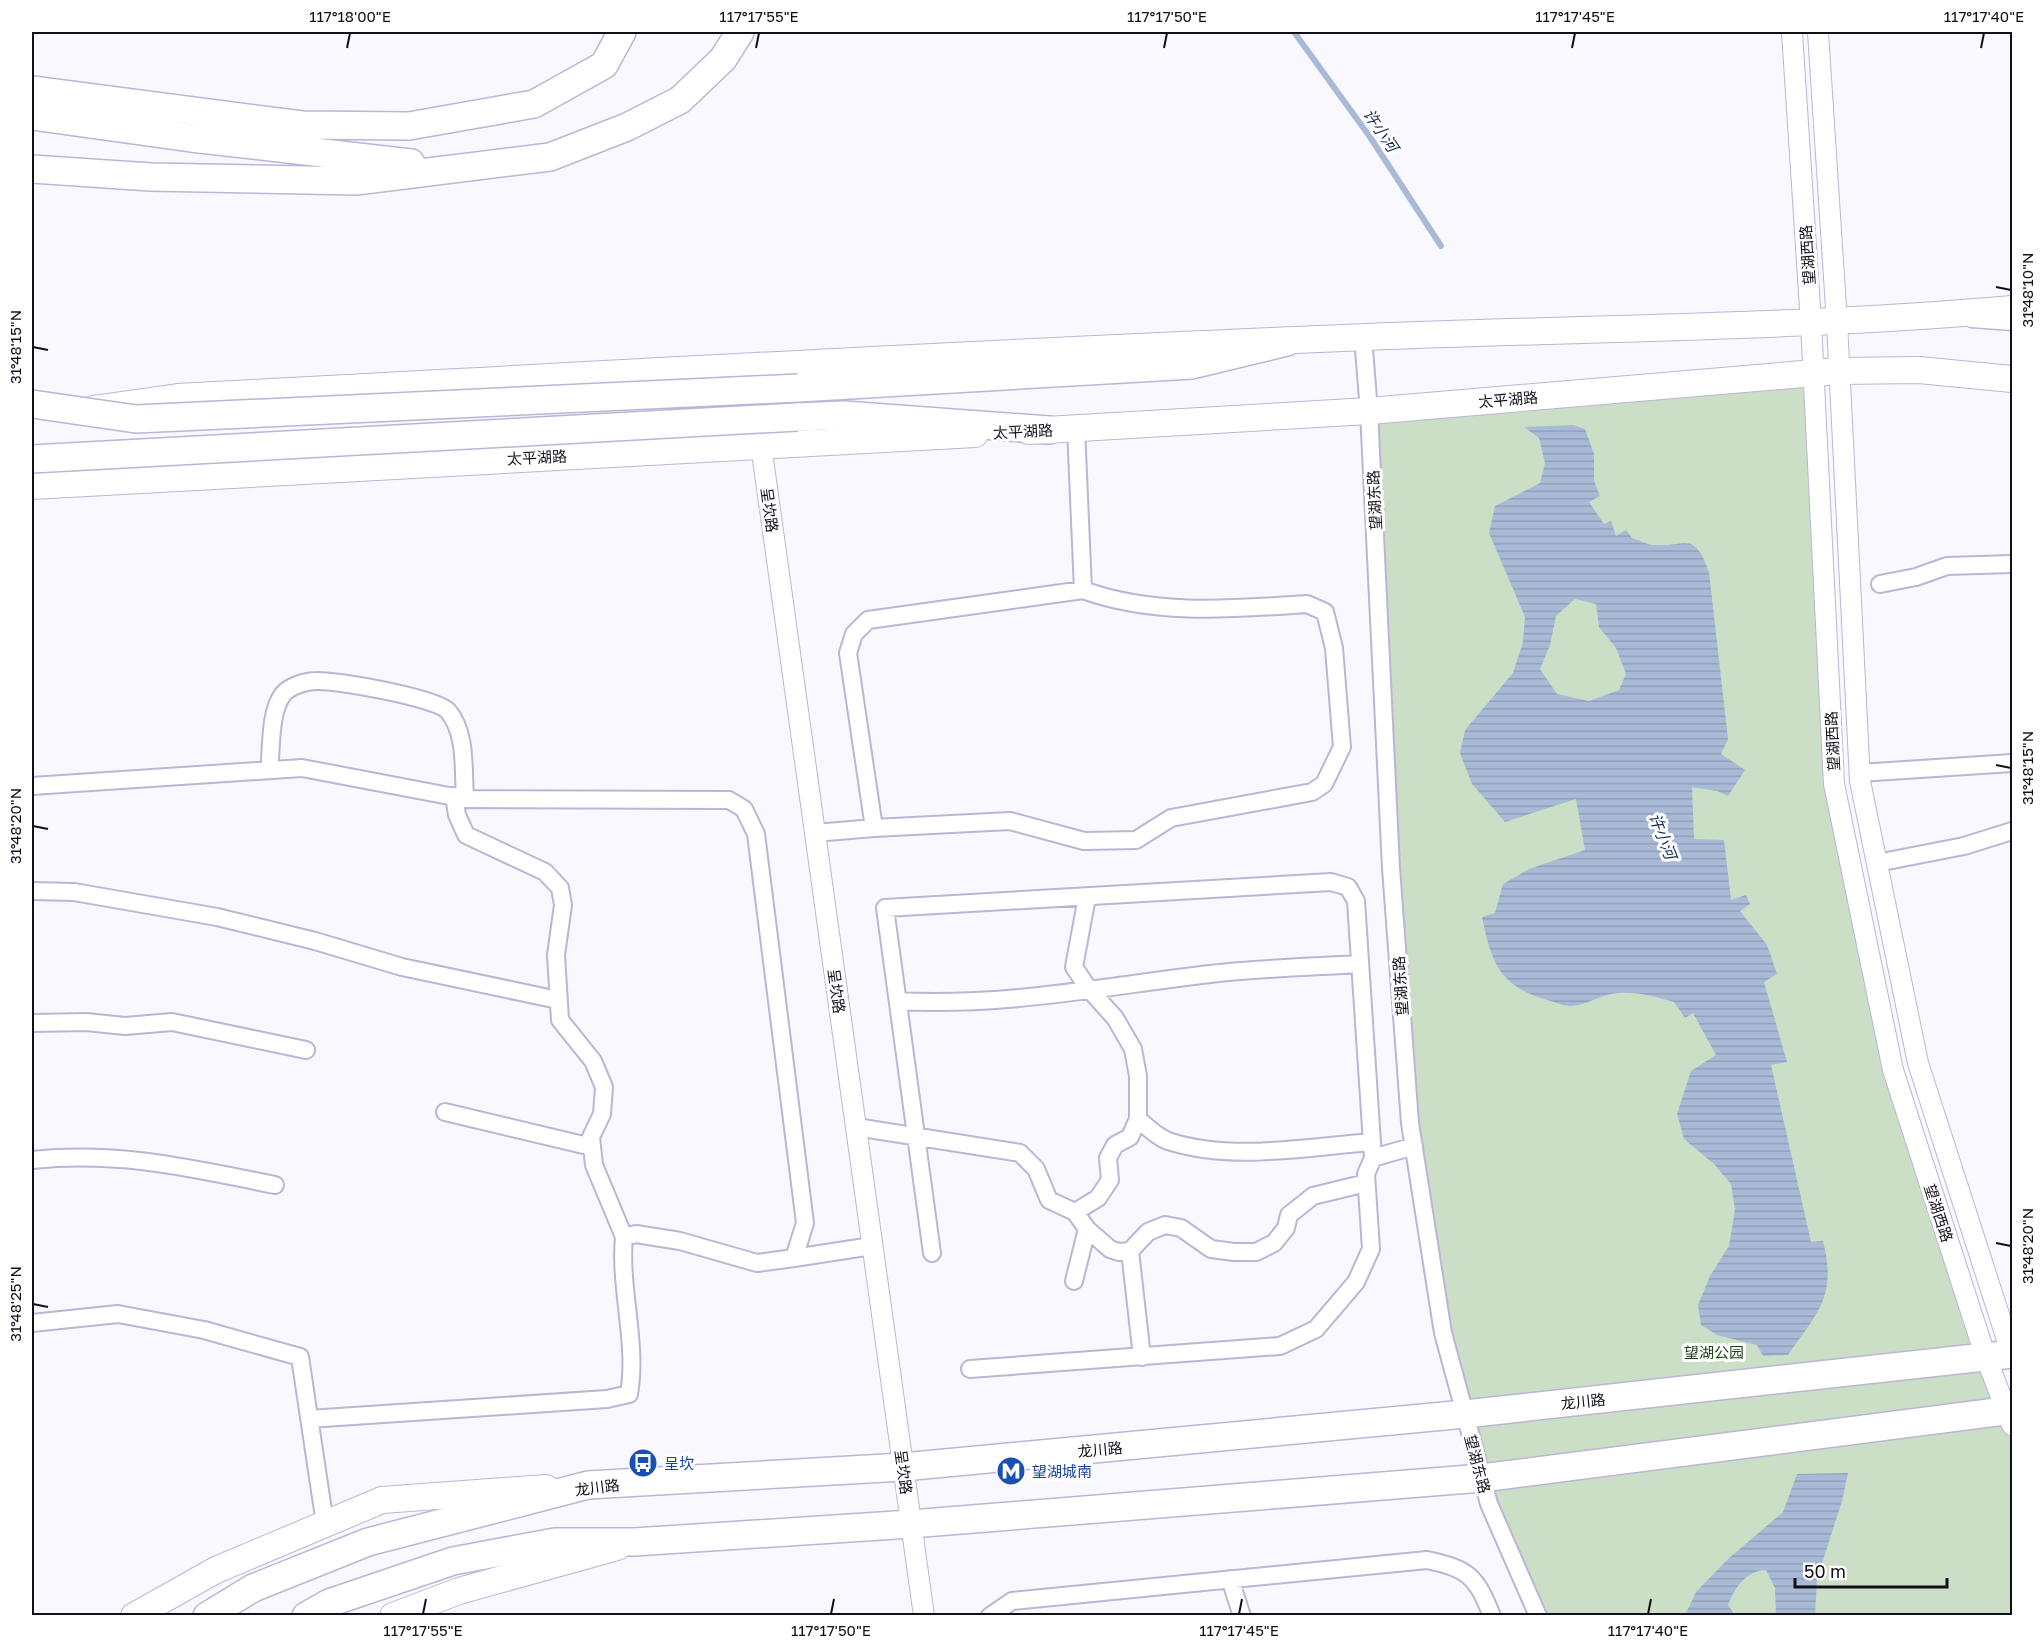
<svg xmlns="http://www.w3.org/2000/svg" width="2044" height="1647" viewBox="0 0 2044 1647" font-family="'Golos Text','Noto Sans SC',sans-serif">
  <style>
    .green { fill: #cadfc5 }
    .water { fill: url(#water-rules); fill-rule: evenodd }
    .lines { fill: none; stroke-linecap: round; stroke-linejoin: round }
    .stream { stroke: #a9bad7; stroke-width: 6 }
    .service-casing { stroke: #bcb5d7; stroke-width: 11 }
    .minor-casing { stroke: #bcb5d7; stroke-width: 20 }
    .tertiary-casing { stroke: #bcb5d7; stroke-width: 22 }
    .primary-casing { stroke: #bcb5d7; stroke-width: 28 }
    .trunk-casing { stroke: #bcb5d7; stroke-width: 30 }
    .service { stroke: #fff; stroke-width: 8 }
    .minor { stroke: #fff; stroke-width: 16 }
    .tertiary { stroke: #fff; stroke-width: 20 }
    .primary { stroke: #fff; stroke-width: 26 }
    .trunk { stroke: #fff; stroke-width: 27 }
    .trunk-bridge-casing { stroke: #bcb5d7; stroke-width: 30; stroke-linecap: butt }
    .trunk-bridge { stroke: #fff; stroke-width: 27 }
    .ticks { fill: none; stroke: #120f1b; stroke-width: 2 }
    .labels { text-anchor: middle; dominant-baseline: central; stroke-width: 6; stroke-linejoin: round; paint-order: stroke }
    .street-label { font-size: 15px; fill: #120f1b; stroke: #fff }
    .park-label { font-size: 15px; fill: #1d3e16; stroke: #fff }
    .transit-label { font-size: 15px; fill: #164399; stroke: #fff; text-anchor: start }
    .water-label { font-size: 16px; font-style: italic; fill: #172d53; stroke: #fff }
    .neatline { fill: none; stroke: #120f1b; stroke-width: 2 }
    .ticks-label { font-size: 15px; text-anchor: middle; fill: #120f1b }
  </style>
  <defs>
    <pattern id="water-rules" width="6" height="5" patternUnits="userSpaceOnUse" patternTransform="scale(1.5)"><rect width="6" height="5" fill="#a9bad7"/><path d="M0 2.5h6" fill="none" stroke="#909fb8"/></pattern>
  </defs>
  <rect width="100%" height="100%" fill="#f9f8ff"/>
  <path class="green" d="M1813,373L1834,784L1893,1070L2012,1425V1615H1538L1465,1414L1410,1123L1369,411Z"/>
  <path class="water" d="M1573,425L1585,429L1594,454V481L1600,496L1589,502L1604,524L1611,521L1616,536L1626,530L1632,538C1639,540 1647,545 1654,545C1686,548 1693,529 1709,572L1728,739L1721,754L1745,770L1728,796L1717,791L1692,787L1694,839L1724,840L1731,900L1746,895L1750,904L1740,911L1767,945L1777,974L1764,982L1787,1062L1771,1065L1811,1242L1823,1241C1837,1296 1818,1312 1788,1355L1763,1356L1757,1345L1717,1335L1701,1325L1698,1305L1710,1276L1729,1246L1735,1210L1731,1184L1714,1164L1684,1139L1677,1114L1691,1071L1716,1055L1693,1013L1685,1018L1674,1002C1653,996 1633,990 1611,994C1597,997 1586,1005 1571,1006C1562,1006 1552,1001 1544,999C1498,985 1491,960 1482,917L1495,913L1503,884L1529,869L1585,850L1576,799L1505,822L1472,784L1460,753L1465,730L1513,673L1523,642L1525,617L1489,533L1495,506L1540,483L1545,463L1539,438L1524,427ZM1575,599L1596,604L1599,627L1616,648L1626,674L1619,690L1589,701L1557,694L1540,669L1550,645L1556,616Z
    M1848,1473L1842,1501L1817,1579L1815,1615H1776L1775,1588L1766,1570C1745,1571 1735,1588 1728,1605L1735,1615H1685L1696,1592L1728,1559L1783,1512L1797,1474Z"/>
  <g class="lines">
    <path class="stream" d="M1294,32L1370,137L1441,246"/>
    <g class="service-casing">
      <path id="service" d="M1971,323L2012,326"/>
    </g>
    <g class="minor-casing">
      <path id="minor" d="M1363,337L1369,411L1391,868L1410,1123L1443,1333L1465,1414L1489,1504L1538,1616
        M1076,428L1083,590L868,620L854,634L848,653L874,828L1010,821L1084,841L1136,840L1171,818L1312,792L1324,784L1342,747L1334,648L1325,612L1307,604C1233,609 1154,616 1083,590
        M1880,584L1916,577L1947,566L2012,564
        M269,770C272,748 269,713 283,694C290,686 306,681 316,681C336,680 437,698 448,711C467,733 463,771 465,799
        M1859,773L2012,763
        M32,786L302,768L465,799L729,800L744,809L756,834L805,1223L794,1258L757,1263L680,1241L636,1234L624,1237C619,1289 638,1343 629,1394L607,1399L309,1419
        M454,796L457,815L466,835L545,872L560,888L563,905L556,955L560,1020L593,1061L604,1087L602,1114L591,1137L594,1165L624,1237
        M815,833L874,828
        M1877,863L1964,846L2012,831
        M32,891L74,892L217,917L315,941L402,967L558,1000
        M898,1001C1003,1007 1107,986 1210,974C1260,968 1311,967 1360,964
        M32,1023L86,1022L125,1026L172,1022L306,1050
        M445,1112L592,1147
        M1138,1119C1146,1126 1157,1137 1168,1141C1232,1162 1306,1147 1372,1142
        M856,1127L1020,1153L1036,1169L1049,1200L1075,1212L1087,1229L1110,1249L1119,1252L1130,1251L1148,1232L1165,1225L1181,1228L1211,1249L1234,1252H1256L1274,1243L1286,1228L1289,1215L1313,1196L1366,1183
        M32,1160C120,1151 190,1168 275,1185
        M1075,1212L1098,1198L1110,1180L1108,1158L1115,1145L1130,1137L1138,1119V1076L1133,1049L1115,1018L1088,988L1074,967L1087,897
        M1130,1251L1142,1357
        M932,1253L885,908L1331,882L1348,887L1356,901L1373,1158
        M794,1258L872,1246
        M1074,1281L1087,1229
        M32,1323L118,1314L204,1330L300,1357L325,1524
        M970,1369L1280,1346L1316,1329L1356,1282L1371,1249L1366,1174L1373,1158L1414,1146
        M1230,1579L1242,1616
        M990,1616L1012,1601L1427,1560C1469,1569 1476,1576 1492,1616"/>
    </g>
    <g class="tertiary-casing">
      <path id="tertiary" d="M1792,32L1811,323L1834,784L1893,1070L1985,1355L2012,1425
        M1818,32L1837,323L1860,781L1918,1063L2012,1355
        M758,378L761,445L924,1616"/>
    </g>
    <g class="primary-casing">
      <path id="primary" d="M93,409L178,397C575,376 971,353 1367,337C1583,328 1798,328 2012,309
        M1029,431L1369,411L1838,371L1919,370L2012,379
        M32,486L975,434
        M134,1616L216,1570L382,1500L546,1488
        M393,1616L459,1591L617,1547"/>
    </g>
    <g class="trunk-casing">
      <path id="trunk" d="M32,90L302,125L409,126L534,104L604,65L622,32
        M32,116L191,138L411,163
        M32,169L151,177L356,181L550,157L627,127L680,100L723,59L740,32
        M798,388L1192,365L1287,342
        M797,417L844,415L1049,430
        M207,1616L253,1588L368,1542L588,1485L903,1467L1465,1414L2012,1354
        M306,1616L329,1603L453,1561L555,1542H634L911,1524L1482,1478L2012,1410"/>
    </g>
    <use href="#service" class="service"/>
    <use href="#minor" class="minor"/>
    <use href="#tertiary" class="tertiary"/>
    <use href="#primary" class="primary"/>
    <use href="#trunk" class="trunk"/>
    <g class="trunk-bridge-casing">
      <path id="trunk-bridge" d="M32,404L136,419L798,388
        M32,459L797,417"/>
    </g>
    <use href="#trunk-bridge" class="trunk-bridge"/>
  </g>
  <path class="ticks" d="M347,48L350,33M756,48L759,33M1164,48L1167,33M1572,48L1575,33M1981,48L1984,33M1996,287L2011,290M33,347L48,350M1996,765L2011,768M33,826L48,829M1996,1243L2011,1246M33,1304L48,1307M423,1614L426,1599M831,1614L834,1599M1239,1614L1242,1599M1648,1614L1651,1599"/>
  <defs>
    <g id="bus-disc" transform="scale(1.5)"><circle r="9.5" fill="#1a4fb4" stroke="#fff"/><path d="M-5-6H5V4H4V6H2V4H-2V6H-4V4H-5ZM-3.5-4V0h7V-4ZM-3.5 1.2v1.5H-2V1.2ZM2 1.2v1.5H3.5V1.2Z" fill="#fff"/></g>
    <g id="metro-disc" transform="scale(1.5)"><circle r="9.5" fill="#1a4fb4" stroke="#fff"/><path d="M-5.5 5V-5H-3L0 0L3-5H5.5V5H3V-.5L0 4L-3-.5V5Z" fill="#fff"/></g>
  </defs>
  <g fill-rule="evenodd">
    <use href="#bus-disc" x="643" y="1463"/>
    <use href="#metro-disc" x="1011" y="1471"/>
  </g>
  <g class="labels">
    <g class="street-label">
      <text transform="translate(1807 255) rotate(-94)">望湖西路</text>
      <text transform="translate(1508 399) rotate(-5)">太平湖路</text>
      <text transform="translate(1023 431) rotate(-3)">太平湖路</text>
      <text transform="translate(537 457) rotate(-3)">太平湖路</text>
      <text transform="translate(1374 500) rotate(-93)">望湖东路</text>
      <text transform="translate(770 510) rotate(82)">呈坎路</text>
      <text transform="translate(1832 741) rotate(-93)">望湖西路</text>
      <text transform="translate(1400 986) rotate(-94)">望湖东路</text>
      <text transform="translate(837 991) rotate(82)">呈坎路</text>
      <text transform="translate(1939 1213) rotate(72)">望湖西路</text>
      <text transform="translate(1583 1401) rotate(-6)">龙川路</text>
      <text transform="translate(1100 1449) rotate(-5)">龙川路</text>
      <text transform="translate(1478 1464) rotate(75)">望湖东路</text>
      <text transform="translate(904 1472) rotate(82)">呈坎路</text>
      <text transform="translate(597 1487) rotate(-7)">龙川路</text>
    </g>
    <g class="park-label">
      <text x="1714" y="1352">望湖公园</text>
    </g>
    <g class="transit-label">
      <text x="664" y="1463">呈坎</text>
      <text x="1032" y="1471">望湖城南</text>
    </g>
    <g class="water-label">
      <text transform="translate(1381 130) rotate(56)">许小河</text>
      <text transform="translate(1663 836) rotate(69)">许小河</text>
    </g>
  </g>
  <rect width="2044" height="1647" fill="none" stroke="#ffffff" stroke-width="66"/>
  <path d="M1795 1578v9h152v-9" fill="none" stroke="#120f1b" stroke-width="3"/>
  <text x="1804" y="1578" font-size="18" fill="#120f1b" stroke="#ffffff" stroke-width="4.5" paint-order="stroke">50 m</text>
  <rect x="33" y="33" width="1978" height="1581" class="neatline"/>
  <g class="ticks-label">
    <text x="350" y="22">117°18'00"E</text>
    <text x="759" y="22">117°17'55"E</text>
    <text x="1167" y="22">117°17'50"E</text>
    <text x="1575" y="22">117°17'45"E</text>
    <text x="1984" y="22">117°17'40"E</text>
    <text transform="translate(2028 290) rotate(-90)" y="5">31°48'10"N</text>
    <text transform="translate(16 347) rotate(-90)" y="5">31°48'15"N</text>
    <text transform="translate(2028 768) rotate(-90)" y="5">31°48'15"N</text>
    <text transform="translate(16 826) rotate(-90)" y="5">31°48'20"N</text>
    <text transform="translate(2028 1246) rotate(-90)" y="5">31°48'20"N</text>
    <text transform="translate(16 1304) rotate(-90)" y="5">31°48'25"N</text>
    <text x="423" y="1636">117°17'55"E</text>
    <text x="831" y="1636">117°17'50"E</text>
    <text x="1239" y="1636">117°17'45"E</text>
    <text x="1648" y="1636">117°17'40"E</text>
  </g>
</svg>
